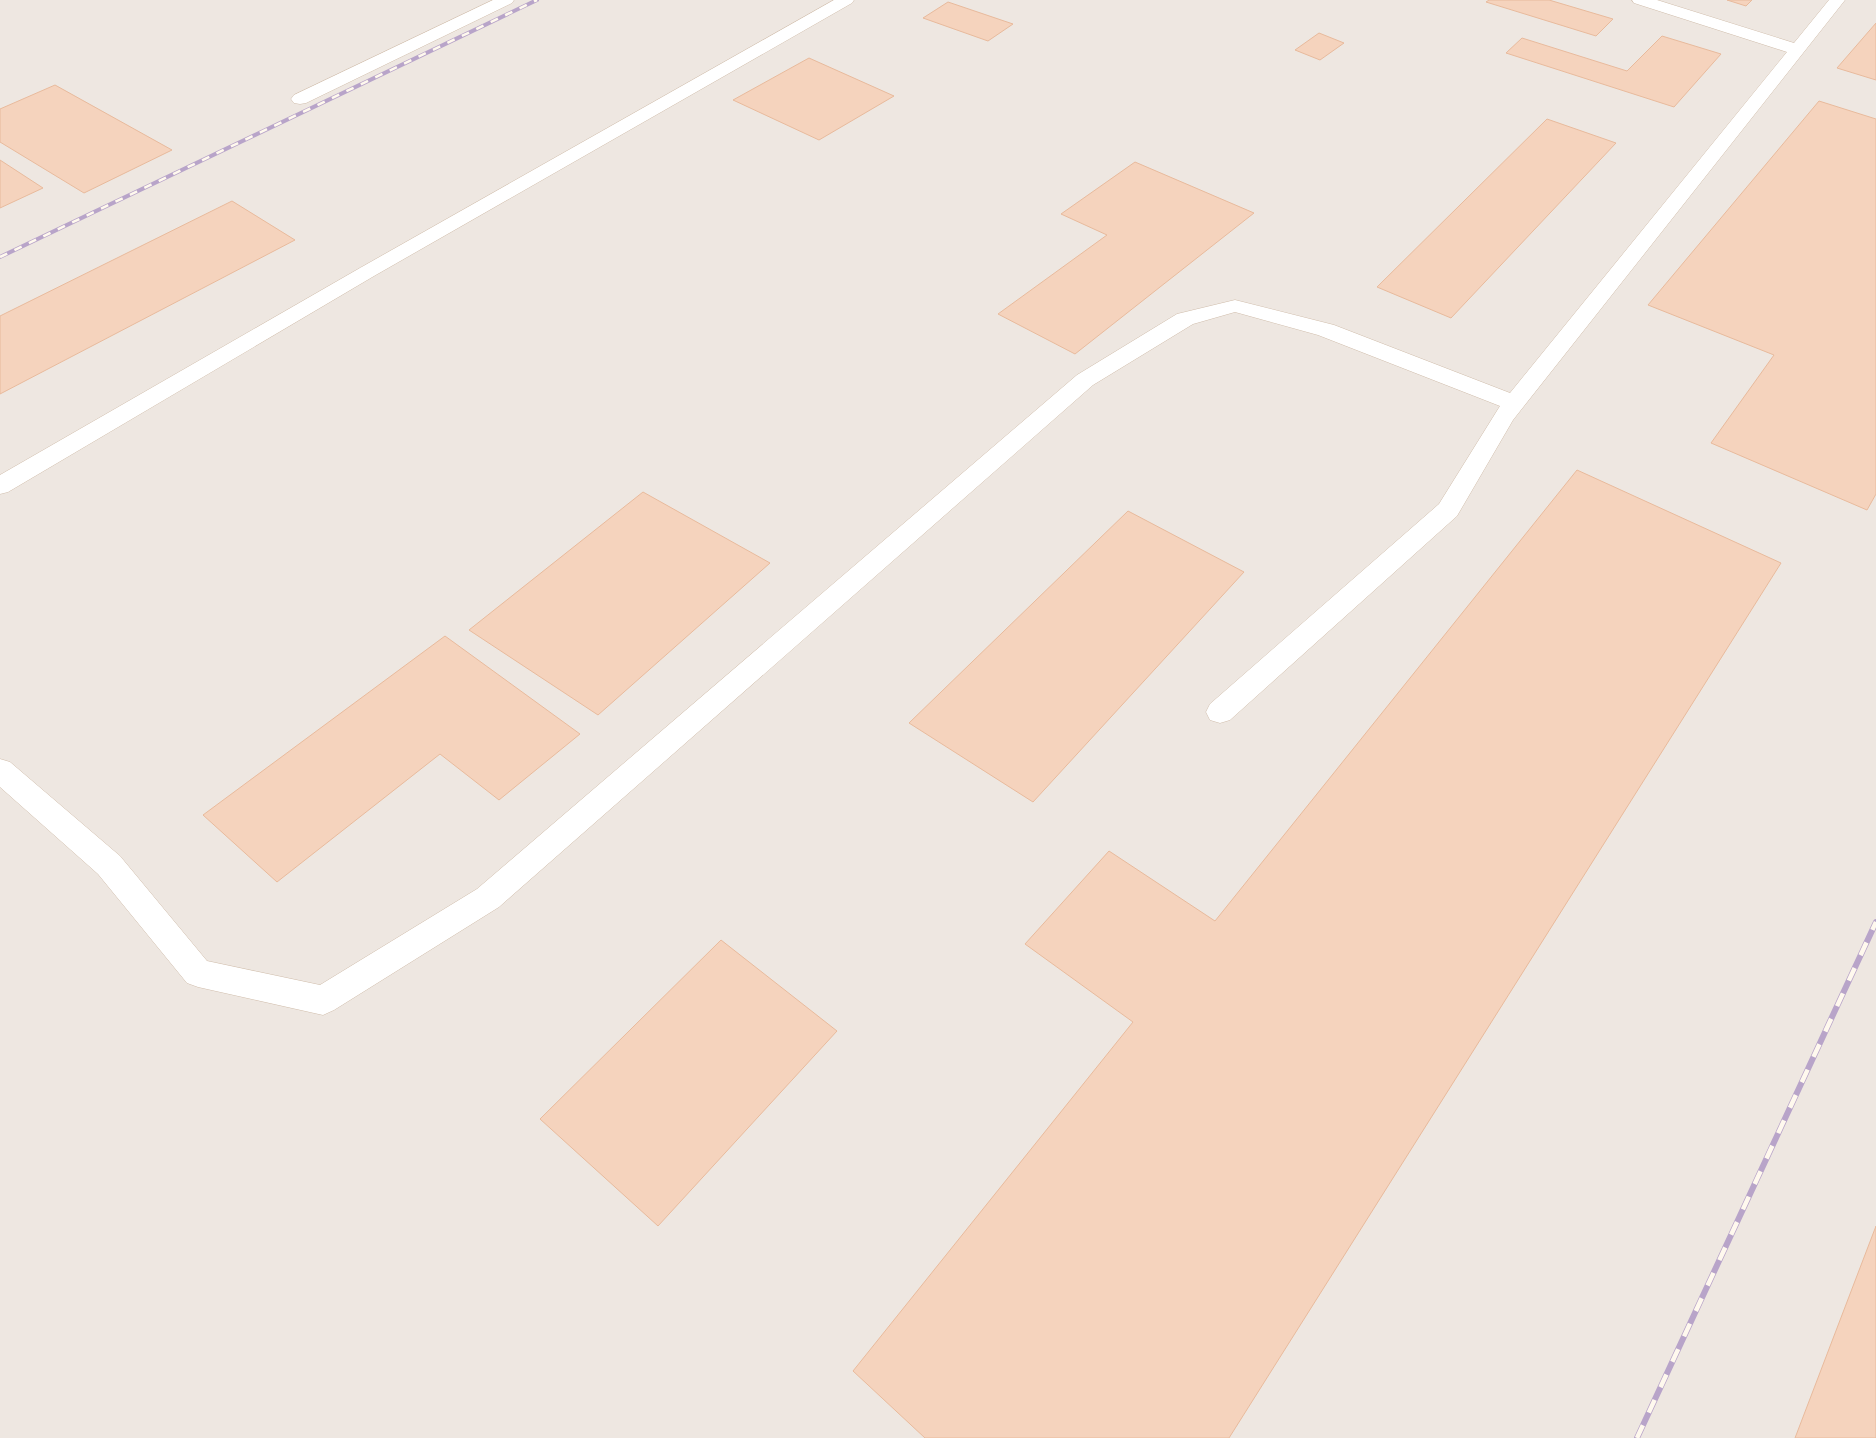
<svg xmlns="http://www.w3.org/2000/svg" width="1876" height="1438" viewBox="0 0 1876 1438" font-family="'Alegreya Sans',sans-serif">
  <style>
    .industrial { fill: #eee7e1 }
    .building { fill: #f5d3bd; stroke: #e8ba9c }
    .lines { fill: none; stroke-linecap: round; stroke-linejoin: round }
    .minor-casing { stroke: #d0bdab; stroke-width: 1 }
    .minor { fill: #fff; fill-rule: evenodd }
    .rail-far1-casing { stroke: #b8a4c9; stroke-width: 4 }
    .rail-casing { stroke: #b8a4c9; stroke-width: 6 }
    .rail-far1 { stroke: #fff9ee; stroke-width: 2.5; stroke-dasharray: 8; stroke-linecap: butt }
    .rail { stroke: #fff9ee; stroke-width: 4.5; stroke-dasharray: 14; stroke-linecap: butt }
  </style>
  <rect width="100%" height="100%" fill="#fdf5e7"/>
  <path class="industrial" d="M0,0H1876V1438H0Z"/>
  <path class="building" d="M1489,0H1549L1613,19L1596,36L1486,2Z
    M1727,0H1752L1746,6Z
    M948,2L1013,24L988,41L923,18Z
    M1876,23V80L1837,68Z
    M1319,33L1344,43L1320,60L1295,50Z
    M1662,36L1721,54L1674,107L1506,53L1522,38L1627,71Z
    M809,58L894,96L819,140L733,100Z
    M55,85L172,150L84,193L0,142V109Z
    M1819,101L1876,119V494L1867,510L1711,443L1774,355L1648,305Z
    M1547,119L1616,143L1451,318L1377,287Z
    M0,160L43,188L0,208Z
    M1135,162L1254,213L1075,354L998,314L1107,235L1061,214Z
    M232,201L295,240L0,394V316Z
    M1577,470L1781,563L1229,1438H925L853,1371L1133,1022L1025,944L1109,851L1215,921Z
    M643,492L770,563L598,715L469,630Z
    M1128,511L1244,572L1033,802L909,723Z
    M445,636L580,734L499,800L440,754L277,882L203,815Z
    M721,940L837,1031L658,1226L540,1119Z
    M1876,1226V1438H1795Z"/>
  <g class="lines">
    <g class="minor-casing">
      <path id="minor" d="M493,0H514L512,3L306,103L300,104L294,103L291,99L294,95Z
        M834,0H854L852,3L374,276L8,492L0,494V475L360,268Z
        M1632,0H1657L1794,43L1829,0H1845L1513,420L1457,516L1230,720L1220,723L1210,720L1206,712L1210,704L1439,504L1500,406L1318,335L1235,312L1193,324L1093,385L499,907L334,1010L323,1015L198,987L187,983L98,874L0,787V759L10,762L120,856L207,961L320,985L477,889L1077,375L1177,314L1235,300L1334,325L1510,393L1787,52L1634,3Z"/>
    </g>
    <use href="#minor" class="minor"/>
    <g class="rail-far1-casing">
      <path id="rail-far1" d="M0,257L537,0"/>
    </g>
    <g class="rail-casing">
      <path id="rail" d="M1637,1438L1876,922"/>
    </g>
    <use href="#rail-far1" class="rail-far1"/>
    <use href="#rail" class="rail"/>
  </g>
</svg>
